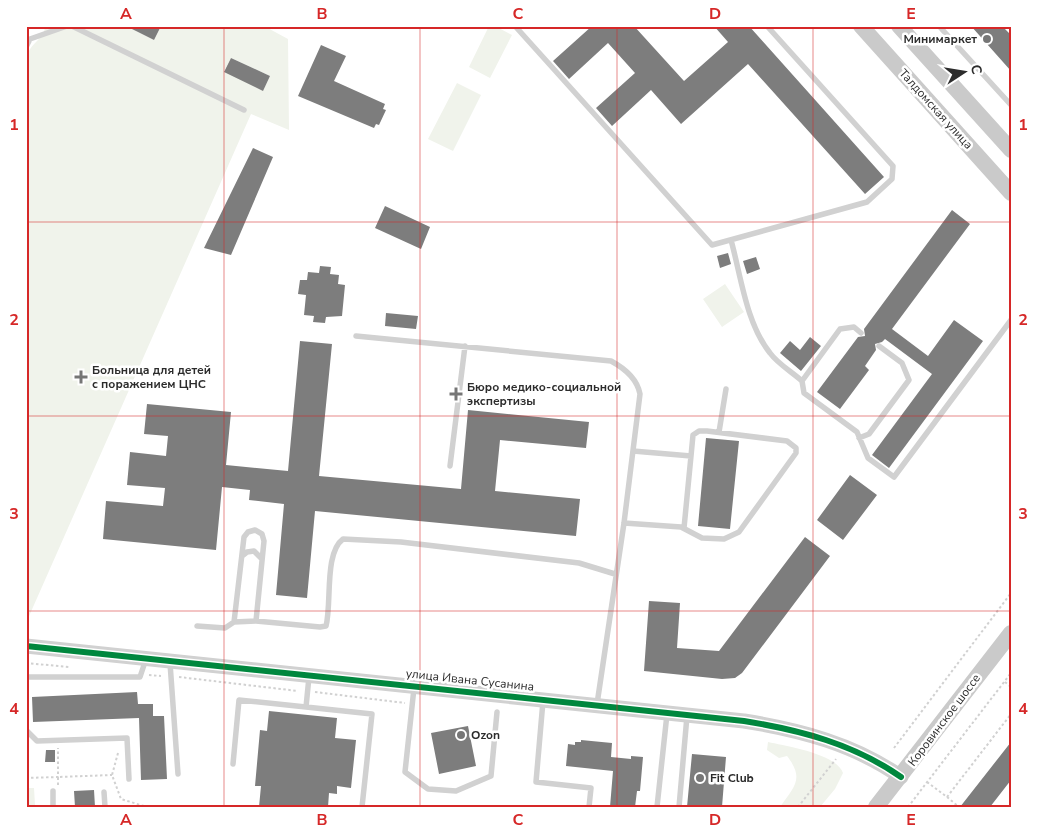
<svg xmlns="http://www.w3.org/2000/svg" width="1037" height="833" viewBox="0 0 1037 833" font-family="'Nunito Sans',sans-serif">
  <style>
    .green { fill: #f0f3eb; fill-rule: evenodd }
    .building { fill: #7d7d7d }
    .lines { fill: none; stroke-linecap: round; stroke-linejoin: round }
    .path { stroke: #d1d1d1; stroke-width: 2; stroke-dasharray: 2.5 2.5; stroke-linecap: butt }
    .service { stroke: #d1d1d1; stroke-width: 5.5 }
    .tertiary { stroke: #d1d1d1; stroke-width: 15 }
    .secondary { stroke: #cacaca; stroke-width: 16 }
    .cycleway-casing { stroke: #fff; stroke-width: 9 }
    .cycleway { stroke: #00873e; stroke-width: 6 }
    .grid { fill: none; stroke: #d62828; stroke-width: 1; stroke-opacity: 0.55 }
    .poi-dot { fill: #767676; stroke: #fff; stroke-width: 2 }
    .labels { text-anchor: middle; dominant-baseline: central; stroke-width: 5; stroke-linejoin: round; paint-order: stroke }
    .poi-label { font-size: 12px; font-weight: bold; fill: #2c2c2c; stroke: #fff; text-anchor: start }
    .street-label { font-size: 12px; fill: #2c2c2c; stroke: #fff }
    .neatline { fill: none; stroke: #d62828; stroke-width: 2 }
    .grid-label { font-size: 16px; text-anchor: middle; font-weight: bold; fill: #d62828 }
  </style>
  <rect width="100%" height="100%" fill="#fff"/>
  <path class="green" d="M45,26H138L136,31L154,40L161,26H264L288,39L289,130L251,114L26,623V76C31,68 25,61 28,53C32,43 45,37 45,26ZM231,58L270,76L263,90L224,71Z
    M489,26H495L512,35L490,78L469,67Z
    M457,83L481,95L453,151L428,139Z
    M725,284L744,312L722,327L703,299Z
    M768,742C786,746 837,754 843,773L835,789L820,807H780C794,787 805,779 787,756L779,758L767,750Z
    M26,788H34L35,805H26Z"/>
  <path class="building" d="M126,26H161L154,40Z
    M592,26H634L684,81L728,42L714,26H749L884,177L865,194L748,64L681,124L651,90L612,126L596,108L635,73L608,43L569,79L553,61Z
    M971,26H1002L1011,35V71Z
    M321,45L346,56L334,81L385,104L383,109L386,110L379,125L376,124L374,128L298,96Z
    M231,58L270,76L263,91L224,72Z
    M253,148L273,157L231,255L204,248Z
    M385,206L430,227L421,249L375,228Z
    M952,210L970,224L892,329L928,356L954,320L983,341L889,468L872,455L932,374L885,339L882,342L875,344L876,350L865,366L869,370L840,409L817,392L858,337L865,336L864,329Z
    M728,253L731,264L720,268L717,256Z
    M756,257L760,269L747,274L743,261Z
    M320,266L331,267L330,274L339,275L338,284L345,285L342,316L326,317L325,323L313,322L314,316L304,315L306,295L298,294L300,280H307L308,272L319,273Z
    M386,313L418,316L416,329L385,326Z
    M810,337L821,346L801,371L780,353L790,341L800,350Z
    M300,341L332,344L319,476L461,489L468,410L589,422L586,448L500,440L495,491L580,499L576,536L315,511L307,598L276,595L284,504L249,500L250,490L222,487L216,550L103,539L106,501L163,506L165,488L127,485L130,452L166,456L168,436L144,434L147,404L231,412L226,465L288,471Z
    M706,438L739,441L730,529L698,526Z
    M850,475L877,495L843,540L817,520Z
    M805,537L830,556L742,673L735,678L722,679L644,671L649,601L680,603L677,648L719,651Z
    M137,692L138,704H153V716H164L167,779L141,780L139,718L33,722L32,697Z
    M269,711L337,718L335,738L356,740L351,788L337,786V794L329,793L328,807H259L261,786H255L260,730L267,731Z
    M468,726L476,766L439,774L431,733Z
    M581,740L612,743L611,757L631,759V756L643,757L640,791H637L635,807H610L613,771L566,766L568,744L575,745V742H581Z
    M1011,742V780L990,807H960Z
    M46,750H55V762H45Z
    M692,754L726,757L722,807H687Z
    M94,790L95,807H75L74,791Z"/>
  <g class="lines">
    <path class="path" d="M26,663L69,667
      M149,675L161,676
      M179,677L298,691
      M1005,682L1011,687
      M315,692L405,703
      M894,748L1011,593
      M118,753L112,775L121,799L147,807
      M26,778L58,777V748
      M927,782L947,797L1011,714
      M58,785V777L112,775
      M947,797L959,807
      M798,807L836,759
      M908,807L1011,673"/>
    <path class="service" d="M72,26L244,110
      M515,26L712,245L867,202L892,179L893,166L767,26
      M939,26L1011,105
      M26,47L30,39L67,26
      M731,240C741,276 746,323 770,353C778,364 792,372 802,381
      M861,333L854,327L840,329L802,381L804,393L857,432L868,458L894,477L1011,320
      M356,336L611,361C624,368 637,378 640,394L624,523L597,704
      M719,432L726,389
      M859,438L869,434L909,380L902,363L879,346
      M450,466L465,346
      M624,523L681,527L702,538L724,539L739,532L796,453V448L787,441L707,431H699L693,435L691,456L633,451
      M684,528L691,456
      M242,556L247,552L254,551L262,559
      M234,622L244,537L248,532L255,530L262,534L264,541L256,621
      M197,626L225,628L234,622L256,621L320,627L326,626C332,603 324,553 343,539L401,542L579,563L615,574
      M170,663L178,774
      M26,677H140L146,659
      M414,688L405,772L428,789L456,791L491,776L497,712
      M543,701L536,782L591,788L589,807
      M306,707L372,714L362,807
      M26,730L37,741L127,738L129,779
      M233,764L239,700L306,707L309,677
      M53,791V807
      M104,792L105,807
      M657,807L667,714
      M679,807L687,716"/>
    <path class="tertiary" d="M26,646L744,721C800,730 854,744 901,777"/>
    <path class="secondary" d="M861,26L1011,193
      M899,26L1011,150
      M876,807L1011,633"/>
    <g class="cycleway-casing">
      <path id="cycleway" d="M26,646L744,721C800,730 854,744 901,777"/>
    </g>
    <use href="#cycleway" class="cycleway"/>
  </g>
  <path class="grid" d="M224,26V807M420,26V807M617,26V807M813,26V807M26,222H1011M26,416H1011M26,611H1011"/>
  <g class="poi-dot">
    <circle cx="987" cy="39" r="5"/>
    <path d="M78.5 369.5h5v5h5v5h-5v5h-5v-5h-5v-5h5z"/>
    <path d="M453.5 386.5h5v5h5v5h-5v5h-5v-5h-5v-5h5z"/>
    <circle cx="461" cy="735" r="5"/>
    <circle cx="700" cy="778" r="5"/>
  </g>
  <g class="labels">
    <g class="poi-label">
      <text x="977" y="39" text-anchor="end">Минимаркет</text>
      <text x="92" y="370">Больница для детей<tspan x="92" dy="14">с поражением ЦНС</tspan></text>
      <text x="467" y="387">Бюро медико-социальной<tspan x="467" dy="14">экспертизы</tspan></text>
      <text x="471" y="735">Ozon</text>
      <text x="710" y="778">Fit Club</text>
    </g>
    <g class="street-label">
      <text transform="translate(936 109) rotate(48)">Талдомская улица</text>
      <text transform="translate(470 680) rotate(6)">улица Ивана Сусанина</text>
      <text transform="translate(944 720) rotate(-53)">Коровинское шоссе</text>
    </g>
  </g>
  <rect width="1037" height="833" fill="none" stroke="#ffffff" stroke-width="55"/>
  <g transform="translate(964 72) rotate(78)" stroke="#ffffff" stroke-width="4" paint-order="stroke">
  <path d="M0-4L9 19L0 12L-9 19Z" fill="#2c2c2c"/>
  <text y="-8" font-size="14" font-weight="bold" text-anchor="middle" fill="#2c2c2c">С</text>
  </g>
  <rect x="28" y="28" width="982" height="778" class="neatline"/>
  <g class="grid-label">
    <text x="126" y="19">A</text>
    <text x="322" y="19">B</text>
    <text x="518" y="19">C</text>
    <text x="715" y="19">D</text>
    <text x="911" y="19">E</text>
    <text x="14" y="130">1</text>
    <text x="1023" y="130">1</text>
    <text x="14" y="325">2</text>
    <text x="1023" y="325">2</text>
    <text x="14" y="519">3</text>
    <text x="1023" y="519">3</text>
    <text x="14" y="714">4</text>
    <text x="1023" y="714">4</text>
    <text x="126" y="825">A</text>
    <text x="322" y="825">B</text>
    <text x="518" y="825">C</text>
    <text x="715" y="825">D</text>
    <text x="911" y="825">E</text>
  </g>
</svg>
